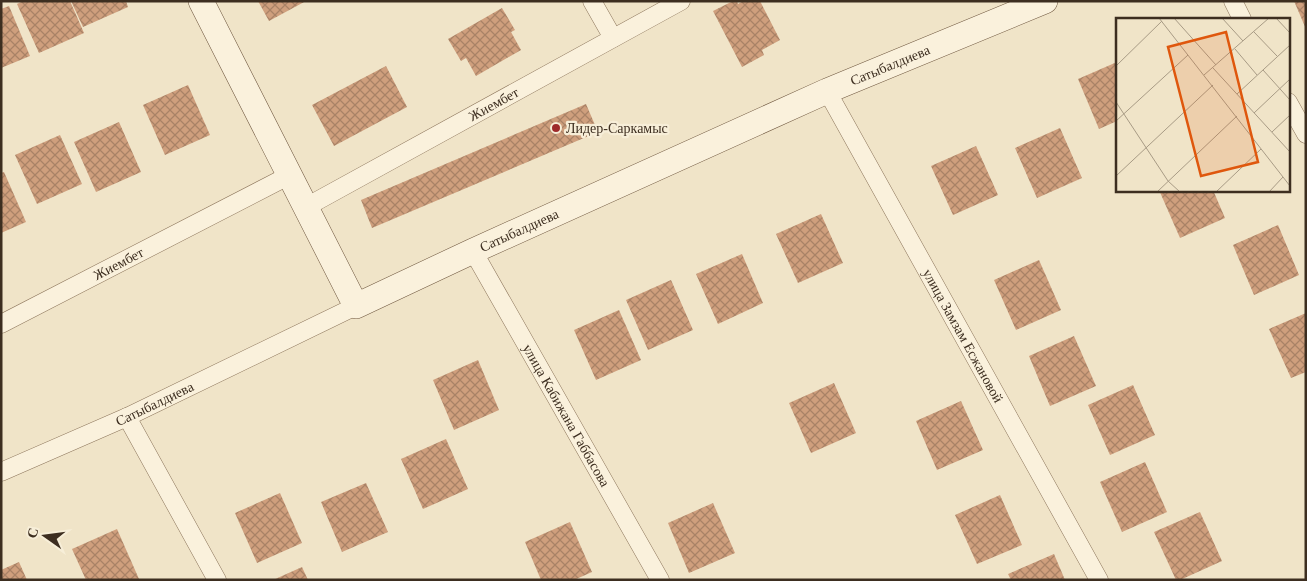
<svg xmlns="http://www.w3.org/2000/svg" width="1307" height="581" viewBox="0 0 1307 581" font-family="Georgia,serif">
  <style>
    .building { fill: url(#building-cross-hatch) }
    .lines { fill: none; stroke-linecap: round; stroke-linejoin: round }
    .street-casing { stroke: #8d765c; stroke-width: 19 }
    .secondary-casing { stroke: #6f573f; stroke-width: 26 }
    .street { stroke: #faf1dc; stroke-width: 18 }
    .secondary { stroke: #faf1dc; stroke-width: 25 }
    .poi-dot { fill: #9e2a2b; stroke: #f7eed8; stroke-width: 2 }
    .labels { text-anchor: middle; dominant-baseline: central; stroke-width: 4.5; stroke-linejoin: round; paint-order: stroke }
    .street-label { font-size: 14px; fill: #3d2e20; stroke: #f7eed8 }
    .poi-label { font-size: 14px; fill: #3d2e20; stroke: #f7eed8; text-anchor: start }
    .inset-road { fill: none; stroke: #a89b85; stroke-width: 1 }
    .view { fill: #df570d; fill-opacity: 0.15; stroke: #df570d; stroke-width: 2.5 }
    .inset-edge { fill: none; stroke: #3d2e20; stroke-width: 2.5 }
  </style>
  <defs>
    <pattern id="building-cross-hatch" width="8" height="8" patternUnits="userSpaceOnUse" patternTransform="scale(1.25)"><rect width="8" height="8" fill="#cf9f7d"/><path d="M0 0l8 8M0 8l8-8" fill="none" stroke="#a98266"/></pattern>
  </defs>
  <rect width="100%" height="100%" fill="#f0e4c8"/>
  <path class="building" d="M23,1H70L84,33L39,53L17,4Z
    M71,1H126L128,7L83,27Z
    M258,1H306L269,21Z
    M733,1H737L738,4L743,1H760L780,40L762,50L764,55L742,67L713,11Z
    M1294,1H1306V29Z
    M9,6L30,56L1,68V9Z
    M502,8L515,30L511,32L521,50L476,76L466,58L461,61L448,39Z
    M1117,62V121L1099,129L1078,79Z
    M386,66L407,107L334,146L312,105Z
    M188,85L210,135L165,155L143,105Z
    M586,104L598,132L372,228L361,200Z
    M119,122L141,172L96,192L74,142Z
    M1060,128L1082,178L1037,198L1015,148Z
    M60,135L82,184L37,204L15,155Z
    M976,146L998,195L953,215L931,166Z
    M4,172L26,222L1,233V173Z
    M1159,190H1213L1225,218L1180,238Z
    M821,214L843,263L798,283L776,234Z
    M1278,225L1299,275L1254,295L1233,245Z
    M742,254L763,303L718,324L696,274Z
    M1039,260L1061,310L1016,330L994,280Z
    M671,280L693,330L648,350L626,300Z
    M619,310L641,360L596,380L574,330Z
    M1306,313V372L1291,378L1269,329Z
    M1074,336L1096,386L1050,406L1029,356Z
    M478,360L499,410L454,430L433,380Z
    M834,383L856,433L811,453L789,403Z
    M1133,385L1155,435L1110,455L1088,405Z
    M961,401L983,450L937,470L916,421Z
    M446,439L468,489L423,509L401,459Z
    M1145,462L1167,512L1122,532L1100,482Z
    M366,483L388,532L342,552L321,502Z
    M280,493L302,543L257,563L235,513Z
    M1000,495L1022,545L977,564L955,515Z
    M713,503L735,553L689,573L668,523Z
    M1200,512L1222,561L1180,580H1176L1154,532Z
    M570,522L592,572L574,580H541L525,542Z
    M117,529L139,579L86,580L72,549Z
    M1054,554L1065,580H1011L1008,574Z
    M19,562L27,580H1V570Z
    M302,567L308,580H273Z"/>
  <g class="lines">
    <g class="street-casing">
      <g id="street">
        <path d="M592,1L613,38"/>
        <path d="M1233,1L1242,19"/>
        <path id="s1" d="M827,91L1099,580"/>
        <path d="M1288,102L1306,134"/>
        <path id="s2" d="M306,207L681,1"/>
        <path id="s3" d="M473,251L660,580"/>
        <path id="s4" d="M1,324L290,175"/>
        <path d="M127,417L217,580"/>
        <path id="s5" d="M1,472L127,417L356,306"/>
      </g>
    </g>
    <g class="secondary-casing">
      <g id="secondary">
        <path id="s6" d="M201,1L356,306L473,251L827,91L1045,1"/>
      </g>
    </g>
    <use href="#street" class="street"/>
    <use href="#secondary" class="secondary"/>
  </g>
  <circle class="poi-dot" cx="556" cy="128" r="5"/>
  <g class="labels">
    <g class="street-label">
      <text stroke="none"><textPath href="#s6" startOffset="928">Сатыбалдиева</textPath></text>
      <text stroke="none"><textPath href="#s2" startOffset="214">Жиембет</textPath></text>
      <text stroke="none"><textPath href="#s6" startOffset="522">Сатыбалдиева</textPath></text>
      <text stroke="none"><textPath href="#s4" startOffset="132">Жиембет</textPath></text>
      <text stroke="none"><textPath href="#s1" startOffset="280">улица Замзам Есжановой</textPath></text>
      <text stroke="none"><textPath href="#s5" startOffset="168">Сатыбалдиева</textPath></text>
      <text stroke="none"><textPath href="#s3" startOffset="189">улица Кабижана Габбасова</textPath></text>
    </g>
    <g class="poi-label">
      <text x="566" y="128">Лидер-Саркамыс</text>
    </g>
  </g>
  <g transform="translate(1116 18)">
    <rect width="174" height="174" fill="#f0e4c8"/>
    <path class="inset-road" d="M43,0L174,168M58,0L100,47M106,0L127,23M160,0L174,15M138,14L161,38M119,31L141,57M0,48L46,3M97,50L174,134M147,52L174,82M88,57L153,0M121,76L174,27M0,84L52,163L64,174M138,95L174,61M0,103L72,37M156,114L174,97M0,158L97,67M41,174L121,98M100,174L145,131M153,174L167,159"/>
    <path class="view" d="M110,14L142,144L85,158L52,29Z"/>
    <rect width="174" height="174" class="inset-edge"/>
  </g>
  <rect width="1307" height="581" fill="none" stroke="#3d2e20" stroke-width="5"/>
  <g transform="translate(45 536) rotate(284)" stroke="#f7eed8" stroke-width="4" paint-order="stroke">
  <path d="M0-4L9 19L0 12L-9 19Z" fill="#3d2e20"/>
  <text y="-8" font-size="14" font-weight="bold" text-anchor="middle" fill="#3d2e20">С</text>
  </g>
</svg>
